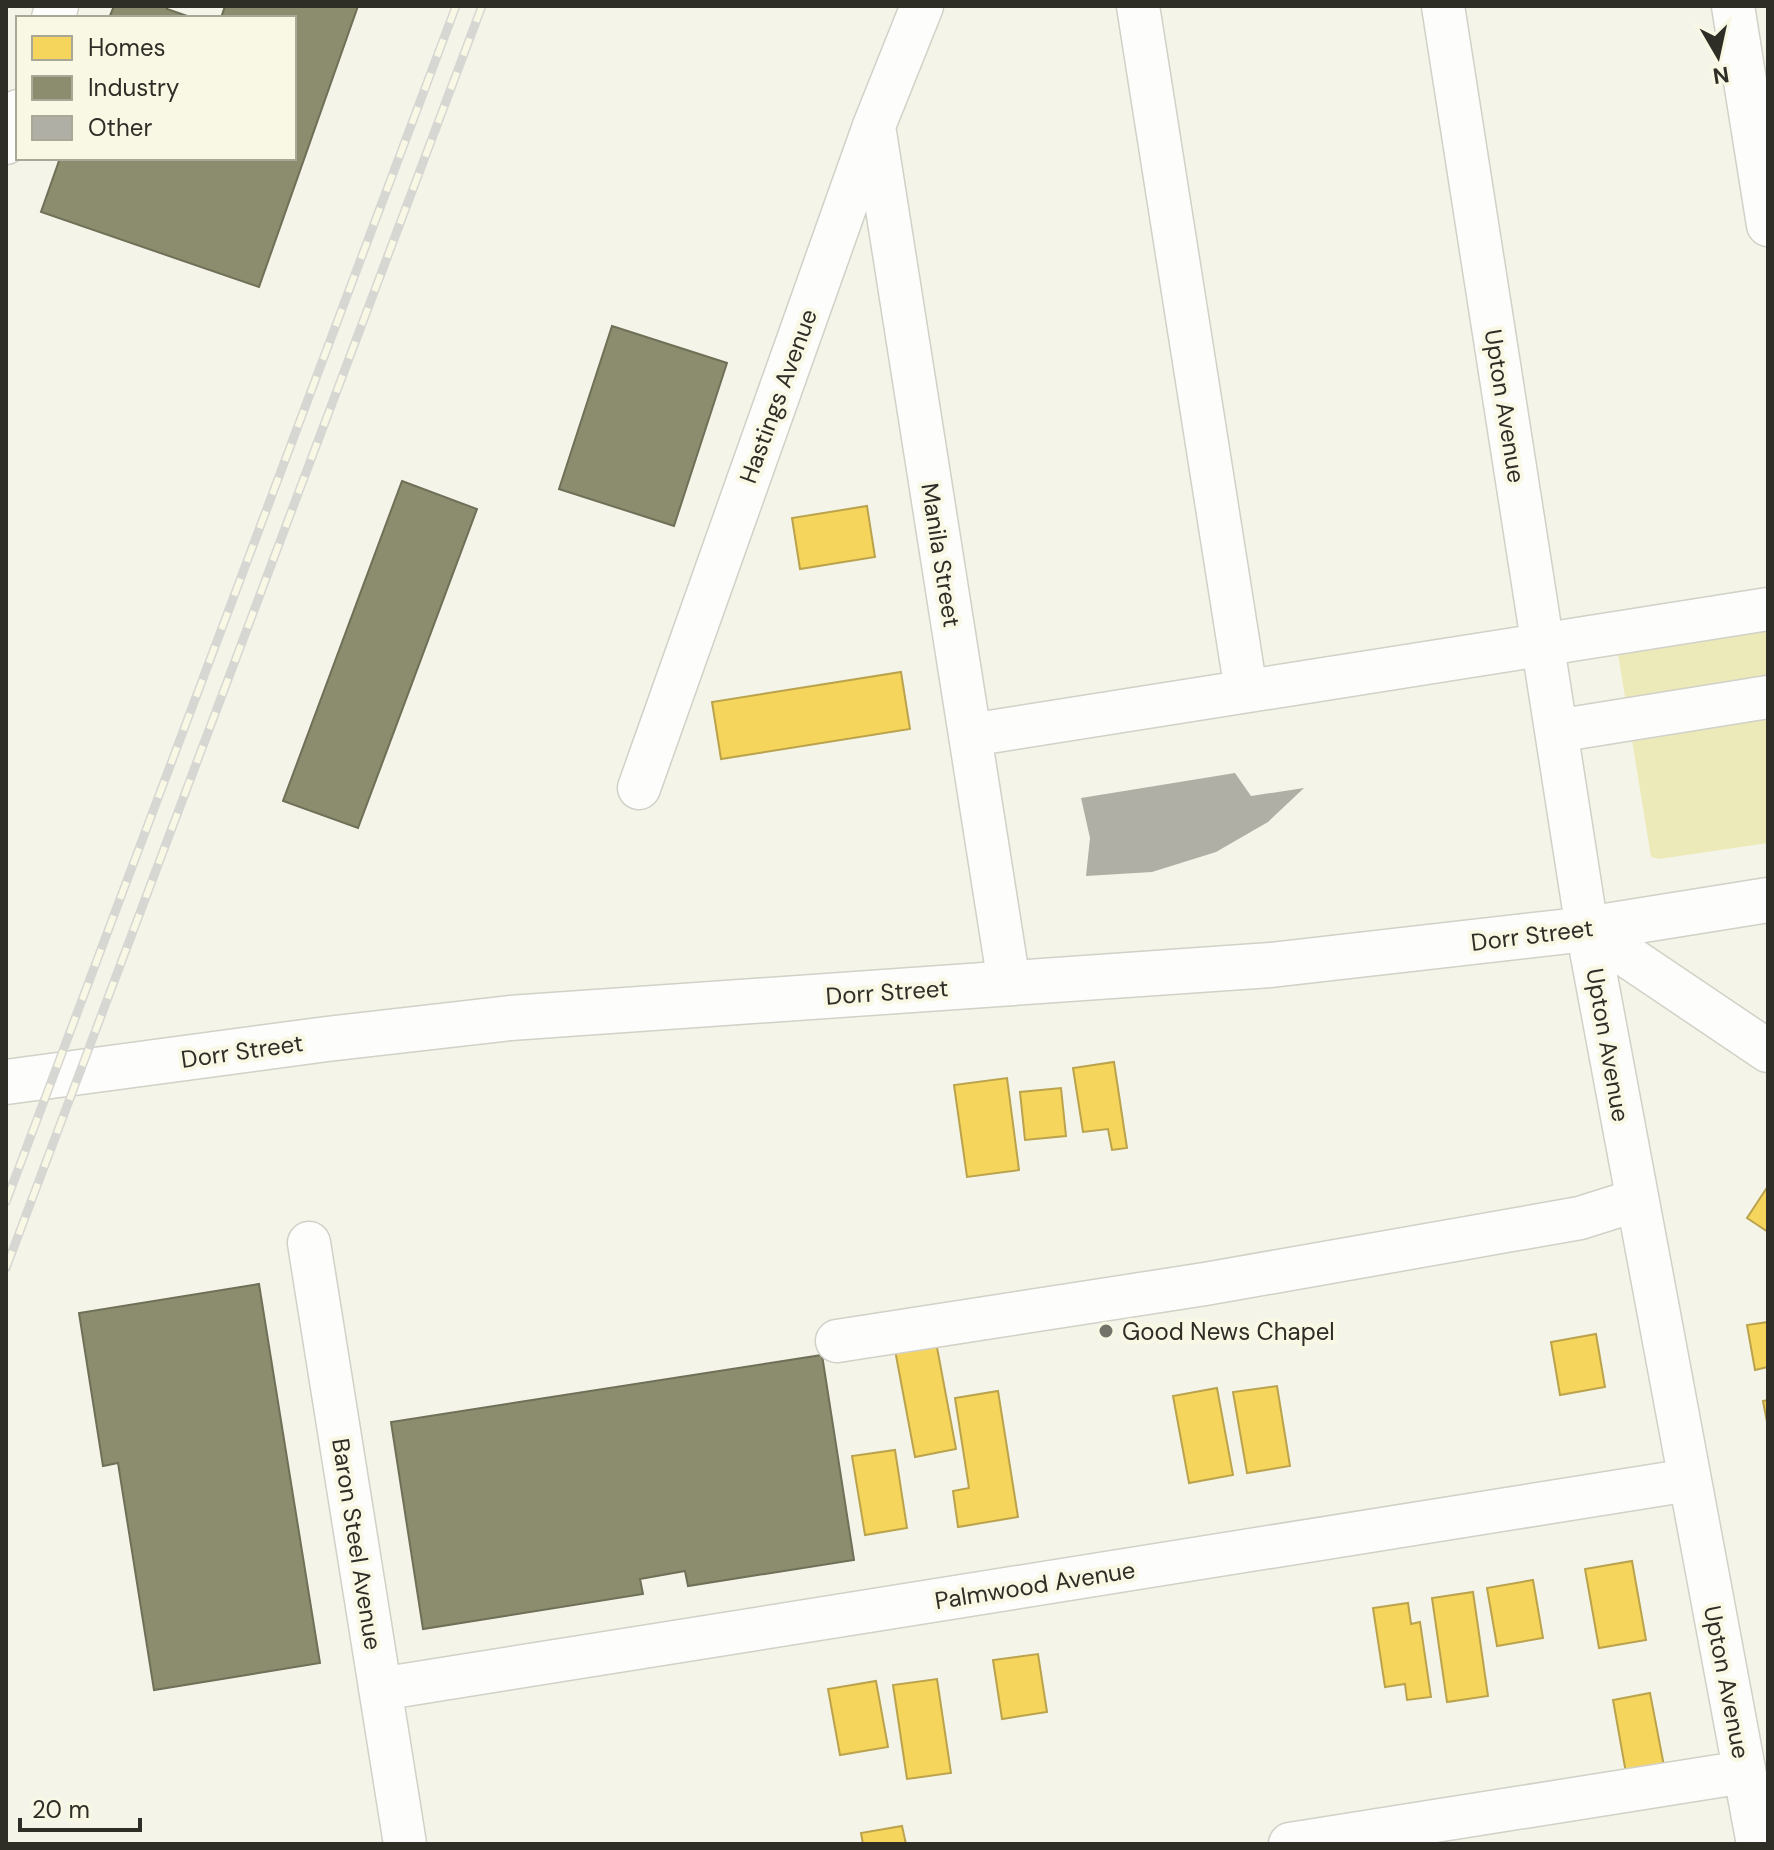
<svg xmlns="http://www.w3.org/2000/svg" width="1774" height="1850" viewBox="0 0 1774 1850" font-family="'DM Sans',sans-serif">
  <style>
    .green { fill: #edeaba }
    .homes { fill: #f6d55c; stroke: #baa34c; stroke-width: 2 }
    .industry { fill: #8c8c6e; stroke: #707058; stroke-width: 2 }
    .building { fill: #afafa6 }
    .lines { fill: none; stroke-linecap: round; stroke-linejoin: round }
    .minor-casing { stroke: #d1d1c8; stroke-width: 45 }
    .major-casing { stroke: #d1d1c8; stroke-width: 47 }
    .minor { stroke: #fdfdfc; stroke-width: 42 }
    .major { stroke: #fdfdfc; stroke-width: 44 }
    .rail-casing { stroke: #d6d6d3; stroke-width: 9 }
    .rail { stroke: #f9f8e4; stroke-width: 6; stroke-dasharray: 18; stroke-linecap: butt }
    .poi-dot { fill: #73736a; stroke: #f9f8e4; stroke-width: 3 }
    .labels { text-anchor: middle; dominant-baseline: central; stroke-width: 8; stroke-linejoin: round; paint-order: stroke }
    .street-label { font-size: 24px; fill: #2e2d26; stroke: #f9f8e4 }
    .poi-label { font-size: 24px; fill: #2e2d26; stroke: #f9f8e4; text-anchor: start }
  </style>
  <rect width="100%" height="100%" fill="#f4f4e9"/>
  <path class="green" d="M1768,624V843L1659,859L1651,857L1617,648Z"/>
  <path class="homes" d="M867,506L875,557L800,569L792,518Z
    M901,672L910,729L721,759L712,702Z
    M1114,1062L1127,1148L1112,1150L1108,1129L1083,1132L1073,1068Z
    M1007,1078L1019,1170L967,1177L954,1085Z
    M1061,1088L1066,1136L1025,1140L1020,1092Z
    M1768,1186V1232L1747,1218Z
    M1768,1322V1367L1755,1370L1747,1325Z
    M1596,1334L1605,1387L1560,1395L1551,1342Z
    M936,1342L956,1449L915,1457L895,1350Z
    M1277,1386L1290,1466L1247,1473L1233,1392Z
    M1217,1388L1233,1475L1189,1483L1173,1396Z
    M998,1391L1018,1517L958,1527L953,1491L969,1488L955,1398Z
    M1768,1400V1427L1763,1401Z
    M895,1450L907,1528L865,1535L852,1456Z
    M1632,1561L1646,1640L1599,1648L1585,1569Z
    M1533,1580L1543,1638L1497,1646L1487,1588Z
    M1473,1592L1488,1696L1447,1702L1432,1598Z
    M1408,1603L1411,1624L1420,1622L1431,1697L1407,1700L1405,1684L1385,1687L1373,1608Z
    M1038,1654L1047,1712L1002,1719L993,1660Z
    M937,1679L951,1773L907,1779L893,1685Z
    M876,1681L888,1747L840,1755L828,1689Z
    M1650,1693L1664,1766L1626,1773L1613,1700Z
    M902,1826L906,1844H863L861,1833Z"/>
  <path class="industry" d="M114,6H168L167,9L193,18H109Z
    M225,6H358L259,287L41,212L60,158H294V18H221Z
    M612,326L727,363L674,526L559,489Z
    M402,481L477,509L358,828L283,801Z
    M259,1284L320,1663L154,1690L118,1463L103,1466L79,1313Z
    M822,1355L854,1560L688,1586L685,1571L640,1579L643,1594L423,1629L391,1422Z"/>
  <path class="building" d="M1235,773L1251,796L1304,788L1268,822L1216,852L1152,872L1086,876L1090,838L1081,798Z"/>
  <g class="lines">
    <g class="minor-casing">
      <path id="minor" d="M1138,6L1246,691
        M1443,6L1587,929L1758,1844
        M1733,6L1768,225
        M53,18L57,6
        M874,126L1009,983
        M6,143L18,111
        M1556,731L1768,697
        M970,735L1768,609
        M639,788L874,126L922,6
        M1587,929L1768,1051
        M309,1243L405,1844
        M837,1341L1205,1284L1580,1218L1637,1200
        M380,1689L1689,1480
        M1290,1844L1744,1772"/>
    </g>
    <g class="major-casing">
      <path id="major" d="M6,1082L327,1039L510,1018L1271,965L1587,929L1768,900"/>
    </g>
    <use href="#minor" class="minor"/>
    <use href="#major" class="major"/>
    <g class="rail-casing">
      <path id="rail" d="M6,1202L456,6
        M6,1268L482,6"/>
    </g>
    <use href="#rail" class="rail"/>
  </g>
  <circle class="poi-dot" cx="1106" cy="1331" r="8"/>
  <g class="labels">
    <g class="street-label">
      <text transform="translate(778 396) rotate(-70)">Hastings Avenue</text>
      <text transform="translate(1505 406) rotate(81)">Upton Avenue</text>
      <text transform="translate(941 555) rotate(81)">Manila Street</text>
      <text transform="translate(1532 935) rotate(-7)">Dorr Street</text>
      <text transform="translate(887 992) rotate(-4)">Dorr Street</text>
      <text transform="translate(1608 1045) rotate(80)">Upton Avenue</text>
      <text transform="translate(242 1051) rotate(-8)">Dorr Street</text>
      <text transform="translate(357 1544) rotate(81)">Baron Steel Avenue</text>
      <text transform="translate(1035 1585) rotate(-9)">Palmwood Avenue</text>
      <text transform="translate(1727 1682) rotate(79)">Upton Avenue</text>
    </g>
    <g class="poi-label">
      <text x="1122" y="1331">Good News Chapel</text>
    </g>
  </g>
  <rect width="1774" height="1850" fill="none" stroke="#2e2d26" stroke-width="16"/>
  <rect x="16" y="16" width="280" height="144" fill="#f9f8e4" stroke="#a8a798" stroke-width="2"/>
  <rect x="32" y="36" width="40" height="24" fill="#f6d55c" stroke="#a8a798" stroke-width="2"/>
  <text x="88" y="56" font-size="24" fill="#2e2d26">Homes</text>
  <rect x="32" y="76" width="40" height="24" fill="#8c8c6e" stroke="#a8a798" stroke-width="2"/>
  <text x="88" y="96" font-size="24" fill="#2e2d26">Industry</text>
  <rect x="32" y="116" width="40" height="24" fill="#afafa6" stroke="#a8a798" stroke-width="2"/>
  <text x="88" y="136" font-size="24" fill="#2e2d26">Other</text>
  <g transform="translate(1718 56) rotate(171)" stroke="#f9f8e4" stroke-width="6" paint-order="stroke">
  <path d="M0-6L14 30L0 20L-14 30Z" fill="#2e2d26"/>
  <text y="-12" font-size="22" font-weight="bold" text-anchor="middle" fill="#2e2d26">N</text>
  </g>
  <path d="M20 1818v12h120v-12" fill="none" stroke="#2e2d26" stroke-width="4"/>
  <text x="32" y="1818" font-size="24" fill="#2e2d26" stroke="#f9f8e4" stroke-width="6" paint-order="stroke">20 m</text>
</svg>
